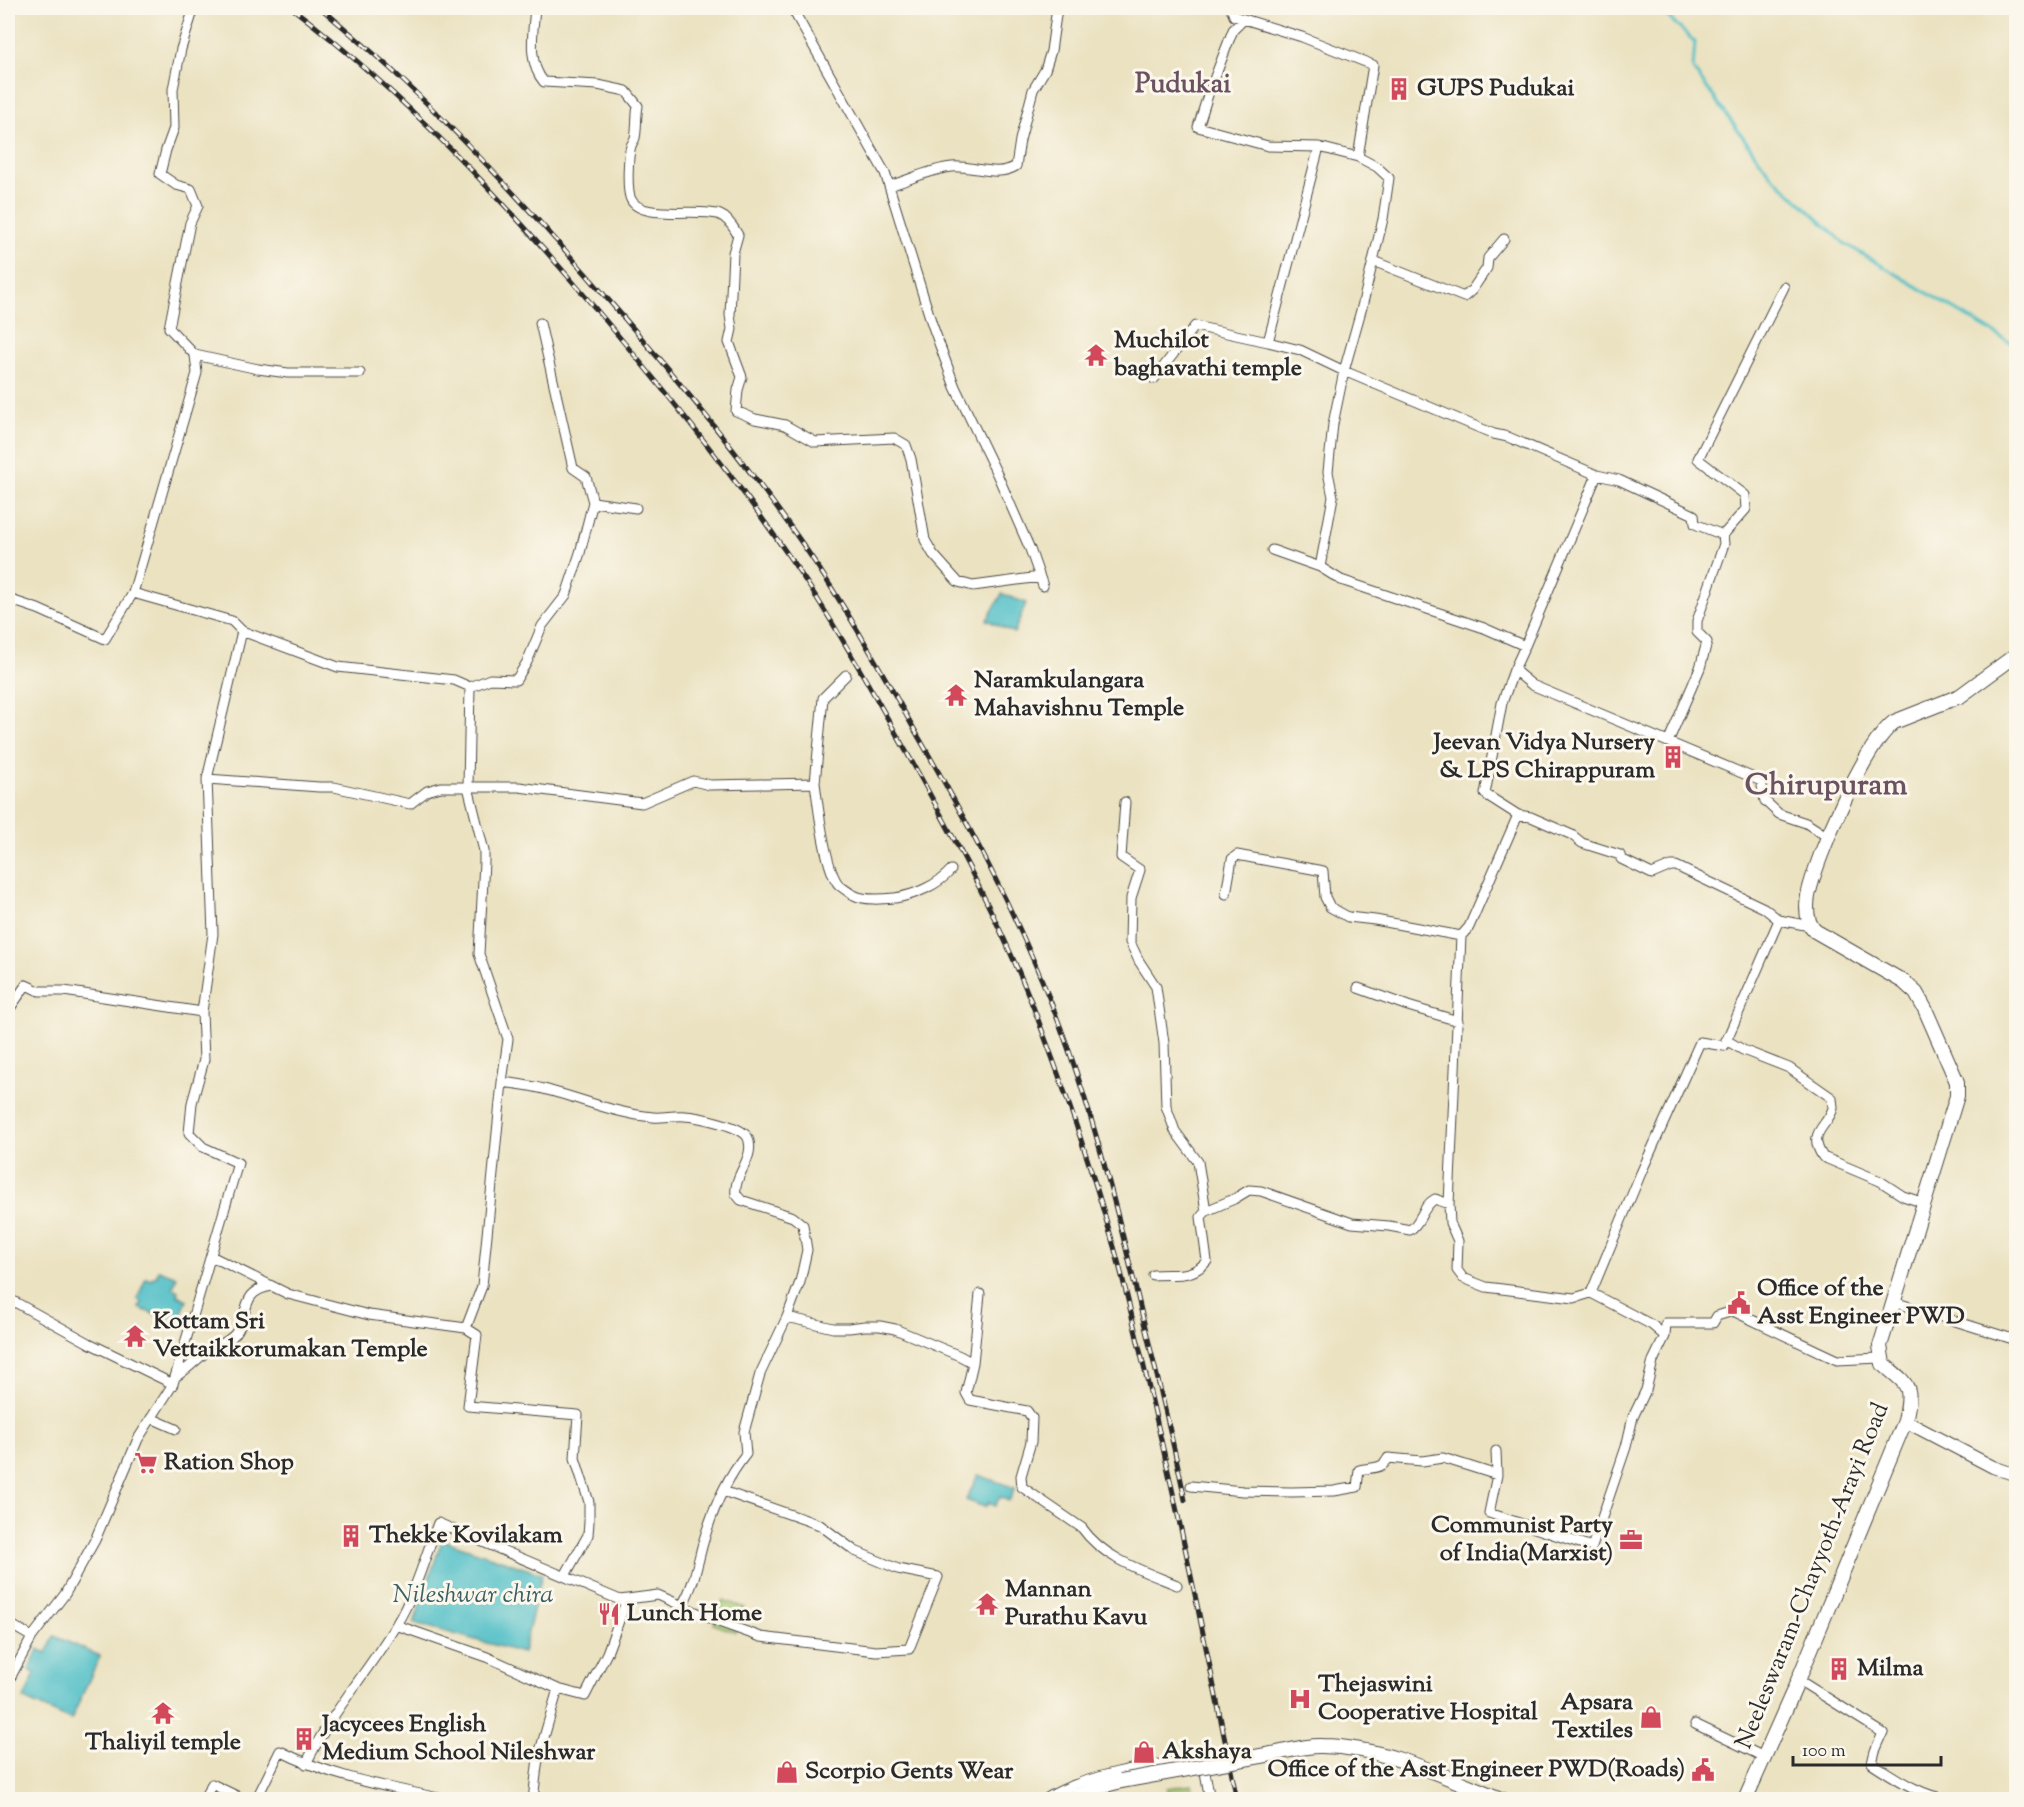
<svg xmlns="http://www.w3.org/2000/svg" width="2024" height="1807" viewBox="0 0 2024 1807" font-family="'Sorts Mill Goudy',serif">
  <style>
    .green { fill: #a9ce77; stroke: #6a7c51; stroke-width: 1.5 }
    .water { fill: #52c0c7; stroke: #3e7679; stroke-width: 1.5 }
    .lines { fill: none; stroke-linecap: round; stroke-linejoin: round }
    .stream { stroke: #52c0c7; stroke-width: 3 }
    .minor-casing { stroke: #484642; stroke-width: 11 }
    .tertiary-casing { stroke: #484642; stroke-width: 14 }
    .secondary-casing { stroke: #484642; stroke-width: 16 }
    .minor { stroke: #fff; stroke-width: 9 }
    .tertiary { stroke: #fff; stroke-width: 12 }
    .secondary { stroke: #fff; stroke-width: 14 }
    .rail-casing { stroke: #2b2b2b; stroke-width: 5 }
    .rail { stroke: #fbf7ec; stroke-width: 3; stroke-dasharray: 9; stroke-linecap: butt }
    .secondary-bridge-casing { stroke: #484642; stroke-width: 16; stroke-linecap: butt }
    .secondary-bridge { stroke: #fff; stroke-width: 14 }
    .labels { text-anchor: middle; dominant-baseline: central; stroke-width: 6; stroke-linejoin: round; paint-order: stroke }
    .poi-label { font-size: 24px; font-weight: bold; fill: #2b2b2b; stroke: #fbf7ec; text-anchor: start }
    .street-label { font-size: 24px; fill: #2b2b2b; stroke: #fbf7ec }
    .water-label { font-size: 26px; font-style: italic; fill: #395f62; stroke: #fbf7ec }
    .quarter-label { font-size: 27px; font-weight: bold; fill: #6b5261; stroke: #fbf7ec }
    .district-label { font-size: 30px; font-weight: bold; fill: #6b5261; stroke: #fbf7ec }
  </style>
  <rect width="100%" height="100%" fill="#fbf7ec"/>
  <filter id="ink" filterUnits="userSpaceOnUse"><feTurbulence type="fractalNoise" baseFrequency=".0167" numOctaves="2"/><feDisplacementMap in="SourceGraphic" scale="12" xChannelSelector="R" yChannelSelector="G"/><feConvolveMatrix kernelMatrix="1 2 1 2 8 2 1 2 1" color-interpolation-filters="sRGB"/></filter>
  <filter id="wash" filterUnits="userSpaceOnUse"><feTurbulence type="fractalNoise" baseFrequency=".008" numOctaves="4" result="noise"/><feDisplacementMap in="SourceGraphic" scale="24" xChannelSelector="R" yChannelSelector="G"/><feGaussianBlur stdDeviation="1.35" result="paint"/><feColorMatrix in="noise" values="0 0 0 0 0 0 0 0 0 0 0 0 0 0 0 0 0 1.4 0 .05"/><feComposite in="paint" operator="in"/></filter>
  <g filter="url(#wash)">
    <rect width="100%" height="100%" fill="#ebe2c1"/>
    <path class="green" d="M723,1600L744,1608L735,1632L714,1624Z
      M1192,1785L1194,1799H1168L1167,1788Z"/>
    <path class="water" d="M1002,594L1026,603L1014,633L987,620Z
      M159,1270L177,1277L173,1288L178,1291L177,1295L187,1300L180,1318L170,1314L168,1320L139,1308L142,1302L137,1299L146,1278L152,1280L153,1277H156Z
      M978,1475L1015,1488L1009,1501L1000,1497L995,1506L988,1503L985,1507L966,1500Z
      M442,1540L542,1574L523,1653L414,1623Z
      M54,1636L100,1656L71,1720L24,1699L35,1673L29,1670L38,1649L47,1653Z"/>
    <g class="lines">
      <path class="stream" d="M1658,8L1695,42L1693,69L1770,174L1844,243L2016,346"/>
    </g>
  </g>
  <g filter="url(#ink)">
    <g class="lines">
      <g class="minor-casing">
        <path id="minor" d="M194,8L181,49L173,89L174,128L166,150L160,174L176,185L191,189L198,206L190,223L169,328L195,355L197,373L133,593L232,621L242,631L207,779
          M535,8C533,32 527,63 544,82L598,85L626,91L638,106C636,115 637,130 635,138C634,141 632,143 631,146C628,155 627,187 630,197C637,222 699,207 720,215C728,218 734,228 738,235L733,253L730,315L732,329L729,342L742,377L738,390L736,411L755,419L785,425L815,442L894,438L906,445L911,459L925,540L933,554L958,582L973,586L1040,577
          M792,8L885,173L932,324L955,387L997,474L1030,549L1043,586
          M1231,8L1234,16L1302,37L1373,65L1358,157L1377,167L1389,178L1383,219L1362,307L1344,371L1333,424L1328,472L1333,497L1320,567L1341,580L1484,628L1525,646L1514,670L1532,685L1761,781L1765,801L1779,814L1806,823L1828,837
          M1244,19L1233,30L1208,95L1198,127L1268,146L1319,147
          M889,186C909,180 931,169 952,167C972,165 997,178 1016,166L1020,140L1033,90L1045,70L1051,51L1057,8
          M1373,261L1464,297L1472,290L1487,268L1488,258L1504,239
          M1268,342L1300,350L1344,371L1494,434L1508,437L1597,475
          M195,355L258,369L288,373H360
          M1154,379L1195,326L1268,342L1319,147L1358,157
          M593,502L636,508
          M1723,535L1746,509L1745,495L1698,459L1784,287
          M1272,550L1320,567
          M8,599L38,609L105,639L133,593
          M242,631L338,667L454,680L470,687
          M1525,646L1597,475L1619,480L1694,515L1695,524L1723,535L1724,544L1697,621V632L1707,642L1700,668L1668,742
          M1514,670L1502,703L1485,794L1518,815
          M815,783C818,805 825,870 839,885C843,888 849,893 854,895C864,901 884,899 895,898C915,895 938,885 951,870
          M1125,802L1121,857L1140,870L1131,898L1130,942L1139,961L1156,987L1164,1043L1166,1106L1175,1131L1198,1162L1206,1211
          M1226,894L1232,859L1237,855L1323,871L1325,897L1330,907L1348,917L1375,920L1461,936L1469,927L1518,815L1531,817L1572,835L1582,843L1620,855L1621,859L1652,874L1671,866H1676L1764,908L1779,920
          M1461,936L1449,1204L1450,1223L1458,1241L1457,1270L1463,1278L1486,1287L1574,1298L1591,1293L1652,1325L1665,1336
          M1358,988L1408,1006L1458,1021
          M8,1011L26,985L39,991H64L202,1012
          M1726,1040L1743,1050L1789,1068L1832,1098C1832,1101 1833,1105 1833,1108C1828,1127 1806,1132 1823,1157L1880,1181L1903,1196L1924,1203
          M502,1082C518,1084 535,1086 551,1091C585,1100 617,1114 653,1117C663,1118 674,1115 685,1116C698,1117 743,1126 748,1138C756,1158 733,1175 736,1194L741,1200L793,1217L803,1225L807,1250L800,1282L787,1317
          M211,1256L288,1294L369,1315L466,1328L477,1335L468,1406L578,1415L575,1458L589,1502V1522L588,1535L567,1572V1577
          M1153,1275C1175,1273 1191,1279 1207,1261L1201,1217L1206,1211L1234,1199L1249,1190L1261,1191L1352,1223L1389,1226L1410,1230C1422,1222 1422,1206 1435,1199L1449,1204
          M1591,1293L1641,1173L1700,1042L1724,1046L1779,920L1810,926
          M8,1299L15,1302L89,1343L173,1384
          M1894,1302L2016,1340
          M466,1328L482,1286L502,1082L508,1039L479,954L484,862V851L468,787L470,687L490,679L516,680L527,662L542,626L566,595L580,553L593,502L586,477L573,468L540,323
          M973,1363L980,1294
          M175,1377C185,1371 192,1364 200,1357C210,1348 227,1344 235,1334C251,1316 238,1291 272,1286
          M151,1418L176,1429
          M1496,1451L1497,1475L1489,1513L1592,1547L1626,1447L1633,1417L1646,1390L1653,1361L1665,1336L1666,1323H1713L1717,1316L1733,1311L1837,1360L1880,1358
          M1191,1486L1243,1491L1292,1492L1334,1491L1357,1487L1359,1470C1370,1467 1383,1470 1388,1458L1422,1461L1443,1458L1497,1475
          M682,1605C694,1586 697,1565 703,1543C712,1512 725,1480 746,1454L744,1432L760,1374L787,1317L833,1328H849L865,1326H880L895,1329L960,1356L973,1363L966,1393L970,1400L1027,1411L1032,1418L1031,1442L1021,1476L1022,1487L1082,1528C1104,1559 1143,1571 1177,1585
          M8,1623L32,1637
          M396,1625L487,1657L558,1689
          M8,1682L32,1637L65,1594L95,1540L138,1439L173,1384L238,1163L203,1147L189,1133L192,1103L204,1060L202,1012L213,934L207,779L319,787H334L410,804L427,791L441,787H519L642,803L693,781L710,785L815,783L823,698L846,675
          M1797,1683L1805,1684L1883,1733L1875,1751L1872,1763C1897,1779 1921,1796 1951,1800
          M1695,1724L1764,1757
          M306,1764C330,1714 367,1673 396,1625C415,1594 425,1557 438,1523L620,1600L658,1595L716,1621L761,1637L876,1651L909,1649L938,1577L898,1569L855,1551L820,1525L723,1491
          M203,1800L212,1784L245,1800
          M256,1800L280,1751C330,1777 393,1788 448,1800
          M533,1800L538,1758L558,1689L585,1696L607,1653L626,1602L620,1600
          M1044,1800C1080,1776 1151,1763 1193,1761L1205,1772L1210,1800"/>
      </g>
      <g class="tertiary-casing">
        <path id="tertiary" d="M1905,1421L1993,1467L2016,1475"/>
      </g>
      <g class="secondary-casing">
        <path id="secondary" d="M1272,1754C1288,1751 1306,1745 1322,1746C1386,1747 1445,1777 1503,1800
          M1067,1800L1102,1786L1121,1781
          M1745,1800L1797,1683L1905,1421C1913,1385 1909,1386 1883,1364L1880,1346L1957,1096V1082L1925,1009L1916,993L1904,982L1815,931C1806,922 1806,909 1808,896C1816,857 1864,746 1894,722L1960,696L2016,655"/>
      </g>
      <use href="#minor" class="minor"/>
      <use href="#tertiary" class="tertiary"/>
      <use href="#secondary" class="secondary"/>
      <g class="rail-casing">
        <path id="rail" d="M292,8C404,94 503,199 595,308C671,398 746,490 811,589C847,644 878,702 911,760C958,845 1005,931 1039,1022C1066,1093 1091,1166 1112,1240C1125,1283 1134,1327 1145,1371C1179,1513 1208,1656 1237,1800
          M321,8C345,29 370,50 394,72C471,144 543,224 612,304C680,382 745,461 804,546C846,607 882,672 918,736C968,823 1015,911 1052,1005C1090,1101 1115,1202 1139,1302C1155,1368 1172,1434 1185,1500"/>
      </g>
      <use href="#rail" class="rail"/>
      <g class="secondary-bridge-casing">
        <path id="secondary-bridge" d="M1121,1781L1272,1754"/>
      </g>
      <use href="#secondary-bridge" class="secondary-bridge"/>
    </g>
  </g>
  <defs>
    <g id="building-bare" transform="scale(1.8)"><path d="M-4-6H4V6H1V3H-1V6H-4ZM-2.5-4.3h1.7v1.8h-1.7ZM.8-4.3h1.7v1.8H.8ZM-2.5-1h1.7V.8h-1.7ZM.8-1h1.7V.8H.8Z" fill="#d1495b" stroke="#fbf7ec" stroke-width="2.5" paint-order="stroke"/></g>
    <g id="temple-bare" transform="scale(1.8)"><path d="M0-6L5-2H3V0L6.5 2.5H4V6H1.5V3h-3V6H-4V2.5H-6.5L-3 0V-2H-5Z" fill="#d1495b" stroke="#fbf7ec" stroke-width="2.5" paint-order="stroke"/></g>
    <g id="civic-bare" transform="scale(1.8)"><path d="M-.6-6.5H3V-4.5H.6V-3L4-1V1h2V6H-6V1h2V-1L-.6-3ZM-1.2 2.5V6h2.4V2.5Z" fill="#d1495b" stroke="#fbf7ec" stroke-width="2.5" paint-order="stroke"/></g>
    <g id="supermarket-bare" transform="scale(1.8)"><path d="M-6-5.5h2.5l.6 2H6L4.5 2H-2.5L-4.4-4H-6ZM-1.5 3.2a1.3 1.3 0 1 0 .1 0ZM3 3.2a1.3 1.3 0 1 0 .1 0Z" fill="#d1495b" stroke="#fbf7ec" stroke-width="2.5" paint-order="stroke"/></g>
    <g id="office-bare" transform="scale(1.8)"><path d="M-6-3h4V-5.5h4V-3h4V5H-6ZM-1-4.5V-3h2v-1.5ZM-6 0V1H6V0Z" fill="#d1495b" stroke="#fbf7ec" stroke-width="2.5" paint-order="stroke"/></g>
    <g id="restaurant-bare" transform="scale(1.8)"><path d="M-5-6h1v4h1v-4h1v4h1v-4h1v5L-1.5 .5V6h-2V.5L-5-1ZM5-6V6H3V1.5H1.5Q1.5-4 5-6Z" fill="#d1495b" stroke="#fbf7ec" stroke-width="2.5" paint-order="stroke"/></g>
    <g id="hospital-bare" transform="scale(1.8)"><path d="M-5-5h3v3.5h4V-5h3V5h-3V1.5h-4V5h-3Z" fill="#d1495b" stroke="#fbf7ec" stroke-width="2.5" paint-order="stroke"/></g>
    <g id="shop-bare" transform="scale(1.8)"><path d="M-5-2.5h2.3a2.7 3.5 0 0 1 5.4 0H5L5.5 6h-11ZM-1.5-2.5h3a1.5 2.3 0 0 0-3 0Z" fill="#d1495b" stroke="#fbf7ec" stroke-width="2.5" paint-order="stroke"/></g>
  </defs>
  <g fill-rule="evenodd">
    <use href="#building-bare" x="1399" y="89"/>
    <use href="#temple-bare" x="1096" y="355"/>
    <use href="#temple-bare" x="956" y="695"/>
    <use href="#building-bare" x="1673" y="757"/>
    <use href="#civic-bare" x="1739" y="1303"/>
    <use href="#temple-bare" x="135" y="1336"/>
    <use href="#supermarket-bare" x="146" y="1463"/>
    <use href="#building-bare" x="351" y="1536"/>
    <use href="#office-bare" x="1631" y="1540"/>
    <use href="#temple-bare" x="987" y="1604"/>
    <use href="#restaurant-bare" x="609" y="1614"/>
    <use href="#building-bare" x="1839" y="1669"/>
    <use href="#hospital-bare" x="1300" y="1699"/>
    <use href="#temple-bare" x="163" y="1713"/>
    <use href="#shop-bare" x="1651" y="1717"/>
    <use href="#building-bare" x="304" y="1739"/>
    <use href="#shop-bare" x="1144" y="1752"/>
    <use href="#civic-bare" x="1703" y="1770"/>
    <use href="#shop-bare" x="787" y="1772"/>
  </g>
  <g class="labels">
    <g class="poi-label">
      <text x="1417" y="89">GUPS Pudukai</text>
      <text x="1114" y="341">Muchilot<tspan x="1114" dy="28">baghavathi temple</tspan></text>
      <text x="974" y="681">Naramkulangara<tspan x="974" dy="28">Mahavishnu Temple</tspan></text>
      <text x="1655" y="743" text-anchor="end">Jeevan Vidya Nursery<tspan x="1655" dy="28">&amp; LPS Chirappuram</tspan></text>
      <text x="1757" y="1289">Office of the<tspan x="1757" dy="28">Asst Engineer PWD</tspan></text>
      <text x="153" y="1322">Kottam Sri<tspan x="153" dy="28">Vettaikkorumakan Temple</tspan></text>
      <text x="164" y="1463">Ration Shop</text>
      <text x="1613" y="1526" text-anchor="end">Communist Party<tspan x="1613" dy="28">of India(Marxist)</tspan></text>
      <text x="369" y="1536">Thekke Kovilakam</text>
      <text x="1005" y="1590">Mannan<tspan x="1005" dy="28">Purathu Kavu</tspan></text>
      <text x="627" y="1614">Lunch Home</text>
      <text x="1857" y="1669">Milma</text>
      <text x="1318" y="1685">Thejaswini<tspan x="1318" dy="28">Cooperative Hospital</tspan></text>
      <text x="1633" y="1703" text-anchor="end">Apsara<tspan x="1633" dy="28">Textiles</tspan></text>
      <text x="322" y="1725">Jacycees English<tspan x="322" dy="28">Medium School Nileshwar</tspan></text>
      <text x="163" y="1743" text-anchor="middle">Thaliyil temple</text>
      <text x="1162" y="1752">Akshaya</text>
      <text x="1685" y="1770" text-anchor="end">Office of the Asst Engineer PWD(Roads)</text>
      <text x="805" y="1772">Scorpio Gents Wear</text>
    </g>
    <g class="street-label">
      <text transform="translate(1813 1576) rotate(-68)">Neeleswaram-Chayyoth-Arayi Road</text>
    </g>
    <g class="water-label">
      <text x="473" y="1595">Nileshwar chira</text>
    </g>
    <g class="quarter-label">
      <text x="1183" y="85">Pudukai</text>
    </g>
    <g class="district-label">
      <text x="1826" y="786">Chirupuram</text>
    </g>
  </g>
  <rect width="2024" height="1807" fill="none" stroke="#fbf7ec" stroke-width="30"/>
  <path d="M1793 1756v9h148v-9" fill="none" stroke="#2b2b2b" stroke-width="3"/>
  <text x="1802" y="1756" font-size="18" fill="#2b2b2b" stroke="#fbf7ec" stroke-width="4.5" paint-order="stroke">100 m</text>
</svg>
